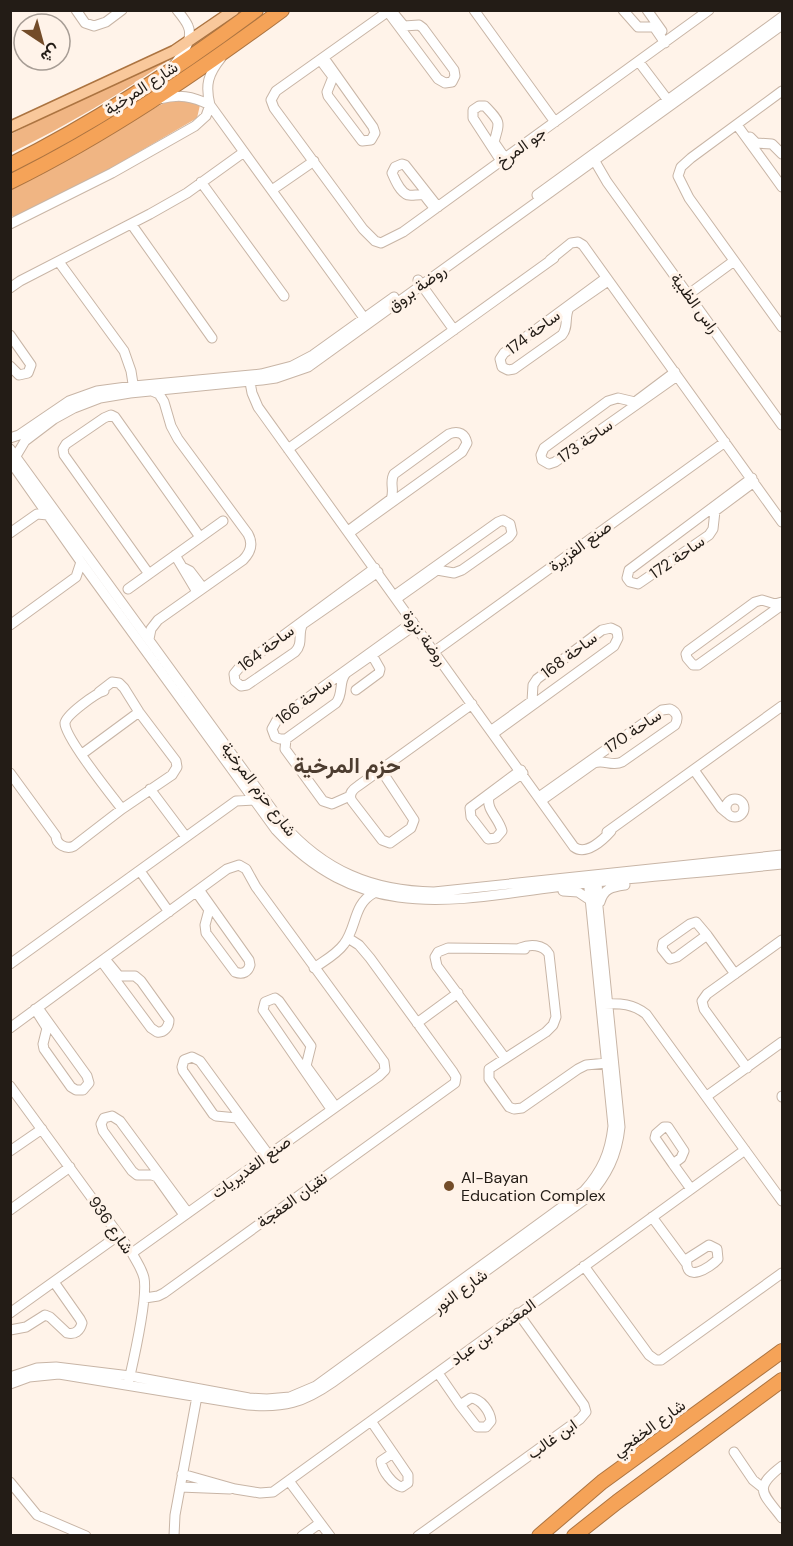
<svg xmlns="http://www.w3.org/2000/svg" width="793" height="1546" viewBox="0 0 793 1546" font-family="'DM Sans',Vazirmatn,sans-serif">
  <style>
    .green { fill: #f0b583 }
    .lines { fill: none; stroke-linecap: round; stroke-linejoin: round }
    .minor-casing { stroke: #c8b5a6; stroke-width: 11 }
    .major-casing { stroke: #ac7441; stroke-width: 13 }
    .highway-casing { stroke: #ac7441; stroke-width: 16 }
    .minor { stroke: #fff; stroke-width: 9 }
    .major { stroke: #f9c89b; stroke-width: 10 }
    .highway { stroke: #f5a358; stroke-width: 14 }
    .poi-dot { fill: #734c29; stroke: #fff3e9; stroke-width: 2 }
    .labels { text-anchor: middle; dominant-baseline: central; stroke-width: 6; stroke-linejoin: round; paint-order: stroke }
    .street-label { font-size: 16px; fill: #231c16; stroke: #fff3e9 }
    .poi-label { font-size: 16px; fill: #231c16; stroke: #fff3e9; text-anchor: start }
    .district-label { font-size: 22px; font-weight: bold; fill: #4d3d30; stroke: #fff3e9 }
  </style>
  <rect width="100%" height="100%" fill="#fff3e9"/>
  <path class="green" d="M171,55L173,57C121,94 67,125 11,153V134Z
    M187,100L200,105L197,118L113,167L18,218L11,216L10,187L43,173L158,106L169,101Z"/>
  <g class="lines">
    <g class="minor-casing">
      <path id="minor" d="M76,10L85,23L94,26L106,22L122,10
        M390,10L276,91L271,100L274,108L363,229L375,241L381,243L403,232L709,10
        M474,10L555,122
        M623,10L638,27H654L665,43
        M647,10L662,31
        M388,12L438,79L445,83L452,82L455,76L454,70L423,28L419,25L404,26L391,10
        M221,58C208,74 205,85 210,105L367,322
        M321,61L333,77L327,92L328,96L362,141L371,140L375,133L373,127L324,58
        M639,62L670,103
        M173,66C181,57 194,39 188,26C186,21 181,15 177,10
        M782,91L691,158L681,167L678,176L689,198L782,327
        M160,99C179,94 192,96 210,105
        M737,125L782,187
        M750,137L756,143L772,144L782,154
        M593,158L607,182L782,425
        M501,161L473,118V110L479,106H485C501,123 500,121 494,142L505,158
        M201,182L284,296
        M272,190L314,161
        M537,195L782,17
        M435,209L424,195C419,194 412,196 408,195C400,192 395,180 392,173L395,167L402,164L405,165L438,207
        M10,224L112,173L195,126L206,116L210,105
        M132,225L212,338
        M550,260L571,243L578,242L583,245L782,522
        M59,262L124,351L131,371L134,390
        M606,278L504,353L500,359L502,367L508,370L514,369L562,335C569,327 564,317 569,308L608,281
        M418,280L454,330
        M10,288L20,281L150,214L187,193L244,152
        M689,294L734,261
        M10,335L31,365L28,373L19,375L10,366
        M675,372L635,402L618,398L608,401L544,448L541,455L542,460L549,464L555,462L677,376
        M249,377L252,393L258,407L574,847C586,856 603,840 611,831
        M10,438L19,435L69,401L97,391L134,386L261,374L292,366L313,355L394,297
        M10,449L282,823C324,871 372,891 434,892L782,855
        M288,449L554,258
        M16,456L25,441L54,419L74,408L100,398L130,393L262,380L276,378L308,367L782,25
        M10,461L81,562L276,830C370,931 468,896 587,883C652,876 717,871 782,864
        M752,478L629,570L627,578L630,582L638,584L641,582L709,535L713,529L715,511L754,482
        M348,531L391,499C395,490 389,482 394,474L449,434C459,430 465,434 467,443L462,452L349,533
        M10,533L37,514L48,515
        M175,555L197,592
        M184,568L190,571L203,588
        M375,568L239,668L234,674L235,681L241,686L247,685L295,652C304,643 297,633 303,624L378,572
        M149,574L64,455L63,449L66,444L104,418L111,415L115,417L200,537
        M128,589L223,521
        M394,596L498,522L503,520L510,524L512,533L509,537L462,570L454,573L437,570L396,599
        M782,602L775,604L762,600L755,602L688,651L686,654L687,658L693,665H698L782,605
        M413,622L277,720L272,729L275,737L280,739H286L336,703C344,693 338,682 346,673L415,625
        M10,625L76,577L81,562
        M149,639L151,629L158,620L243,560C251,552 253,543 248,534L178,439L171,426L164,402L159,394L152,391
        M435,651L725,442
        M356,690L379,673L380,669L372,655
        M104,691C96,693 66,715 65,723C64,736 111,795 122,809
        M492,730L532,701L533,685L537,679L602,630L611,628L617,631L618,638L614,646L494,733
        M286,739L285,749L323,801L332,804L350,796
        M82,754L139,712
        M381,770L414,820L411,828L390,843L382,840L352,801C348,795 352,790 358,786L472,704
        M521,770L470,808L471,817L488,839L496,838L502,831C499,818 486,810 489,797L523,773
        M694,770L721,808L727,813
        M10,773L56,836C56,844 66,850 74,846L122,809L172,775L177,767L176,761L139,712L124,688L119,683L112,682L99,692
        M150,789L186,837
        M539,797L662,710L670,709C677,712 679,718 675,725L622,762C612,767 604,759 594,763L542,800
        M726 808a9 9 0 1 1 18 0a9 9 0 1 1-18 0Z
        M607,832L782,706
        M140,871L169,912
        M563,891L578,892L590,900
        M197,893L209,910L205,925L206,933L235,972C243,975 248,972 250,965L249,960L200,891
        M600,902C604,888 612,887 625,885
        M696,922L707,935L677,957L670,959L662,949L663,943L690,924Z
        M707,935L735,974
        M520,948C530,944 543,944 549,954L556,1017L553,1025L546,1032L489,1069V1079L509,1107L514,1109L522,1108L578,1069L586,1065L607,1063
        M102,962L151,1028L157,1032C164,1033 169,1027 169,1020L141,981L135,976H119L105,959
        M10,964L236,801L255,800
        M314,968C324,961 337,954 344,944C357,927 353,904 374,893
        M604,1004C621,1003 633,1004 646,1014L782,1201
        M35,1009L47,1028L43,1044L44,1049L71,1087L76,1090H83L89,1083L87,1076L38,1008
        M417,1023L458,993
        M10,1028L227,869L239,865L246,869L256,887L384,1062L385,1070L379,1076L132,1253
        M505,1058L437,966L435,957L438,952L448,948L525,949
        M747,1068L704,1009L702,1001L707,994L782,940
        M10,1086L132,1253C136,1261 142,1269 144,1278C148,1298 134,1358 129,1380
        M707,1096L782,1042
        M782,1096V1097
        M331,1109L263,1010L265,1002L275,998L279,1001L311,1046L306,1066L335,1106
        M664,1127H668L684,1151L681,1158L673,1164L655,1138L656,1134Z
        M10,1151L42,1129
        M265,1156L237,1118L216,1116L213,1114L183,1071L182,1067L184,1060L192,1057L200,1061L268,1154
        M673,1164L691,1189
        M10,1210L70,1167
        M184,1215L157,1177L152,1175H137L132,1171L103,1131L101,1124L104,1118L112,1116L120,1121L188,1213
        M652,1217L686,1263
        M709,1245L717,1249L718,1259C710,1268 684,1284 687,1259Z
        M584,1266L649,1355L656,1360H661L782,1273
        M145,1298L158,1296L164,1293L455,1083L456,1077L453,1072L370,958L359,945L348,938
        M10,1313L119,1235
        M10,1330L26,1327L45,1315L50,1317L67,1333C75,1335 80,1331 82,1323L80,1319L54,1282
        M438,1373L460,1405
        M10,1377L37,1368L56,1367L130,1376L249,1398L267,1399L290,1397L316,1386L584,1191C602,1171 610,1153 613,1126L588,878
        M10,1384L29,1377L59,1374L248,1405C284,1408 303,1403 333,1382L588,1197C607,1175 617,1156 620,1127L598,907L597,877
        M471,1398C481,1399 490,1411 491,1421L486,1427H477L460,1405Z
        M371,1421L393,1453
        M734,1452L753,1480L763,1488
        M393,1453L408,1475V1483L402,1487C393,1485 382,1471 381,1461Z
        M782,1466C752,1489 763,1493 782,1518
        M182,1474L235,1489L260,1493L273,1492L745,1150
        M289,1481L330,1536
        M10,1482L37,1515L86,1536
        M180,1487L230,1489
        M174,1536L175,1515L198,1391
        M302,1536L320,1523
        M418,1536L580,1419L586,1412L584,1405L518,1313"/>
    </g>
    <g class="major-casing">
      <path id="major" d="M10,127L174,51L234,10"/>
    </g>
    <g class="highway-casing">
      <path id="highway" d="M10,165C98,121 177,69 256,10
        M10,182C107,134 195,74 282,10
        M539,1536L602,1482L782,1351
        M574,1536L617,1502L782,1380"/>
    </g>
    <use href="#minor" class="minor"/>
    <use href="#major" class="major"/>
    <use href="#highway" class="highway"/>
  </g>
  <circle class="poi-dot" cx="449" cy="1186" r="6"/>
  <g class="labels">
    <g class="street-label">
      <text transform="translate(141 88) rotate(-33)">شارع المرخية</text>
      <text transform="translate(521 147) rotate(-36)">جو المرخ</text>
      <text transform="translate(417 288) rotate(-36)">روضة بروق</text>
      <text transform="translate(695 303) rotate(54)">راس الظبية</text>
      <text transform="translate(533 332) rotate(-37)">ساحة 174</text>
      <text transform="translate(585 441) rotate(-35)">ساحة 173</text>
      <text transform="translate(580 546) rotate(-36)">صنع الفزيرة</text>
      <text transform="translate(677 557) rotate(-35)">ساحة 172</text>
      <text transform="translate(425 638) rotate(54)">روضة نزوة</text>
      <text transform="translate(266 648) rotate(-37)">ساحة 164</text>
      <text transform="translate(569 655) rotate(-37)">ساحة 168</text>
      <text transform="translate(304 701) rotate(-37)">ساحة 166</text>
      <text transform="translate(633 731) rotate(-34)">ساحة 170</text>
      <text transform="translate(259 789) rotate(53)">شارع حزم المرخية</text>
      <text transform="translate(251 1167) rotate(-36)">صنع الغديريات</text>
      <text transform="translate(292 1200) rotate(-36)">نقيان العفجة</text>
      <text transform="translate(111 1225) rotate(55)">شارع 936</text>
      <text transform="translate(460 1291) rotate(-36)">شارع النور</text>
      <text transform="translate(493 1332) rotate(-36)">المعتمد بن عباد</text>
      <text transform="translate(649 1428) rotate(-36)">شارع الخفجي</text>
      <text transform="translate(552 1439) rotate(-35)">ابن غالب</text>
    </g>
    <g class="poi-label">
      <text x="461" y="1177">Al-Bayan<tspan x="461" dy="18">Education Complex</tspan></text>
    </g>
    <g class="district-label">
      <text x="347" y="765">حزم المرخية</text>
    </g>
  </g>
  <rect width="793" height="1546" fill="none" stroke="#231c16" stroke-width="24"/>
  <g transform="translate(42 42) rotate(144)"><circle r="28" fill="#fff3e9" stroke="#a79d95" stroke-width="1.5"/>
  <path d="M0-4.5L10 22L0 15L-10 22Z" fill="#734c29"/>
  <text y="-9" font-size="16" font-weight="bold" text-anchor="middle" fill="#231c16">ش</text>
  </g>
</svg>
